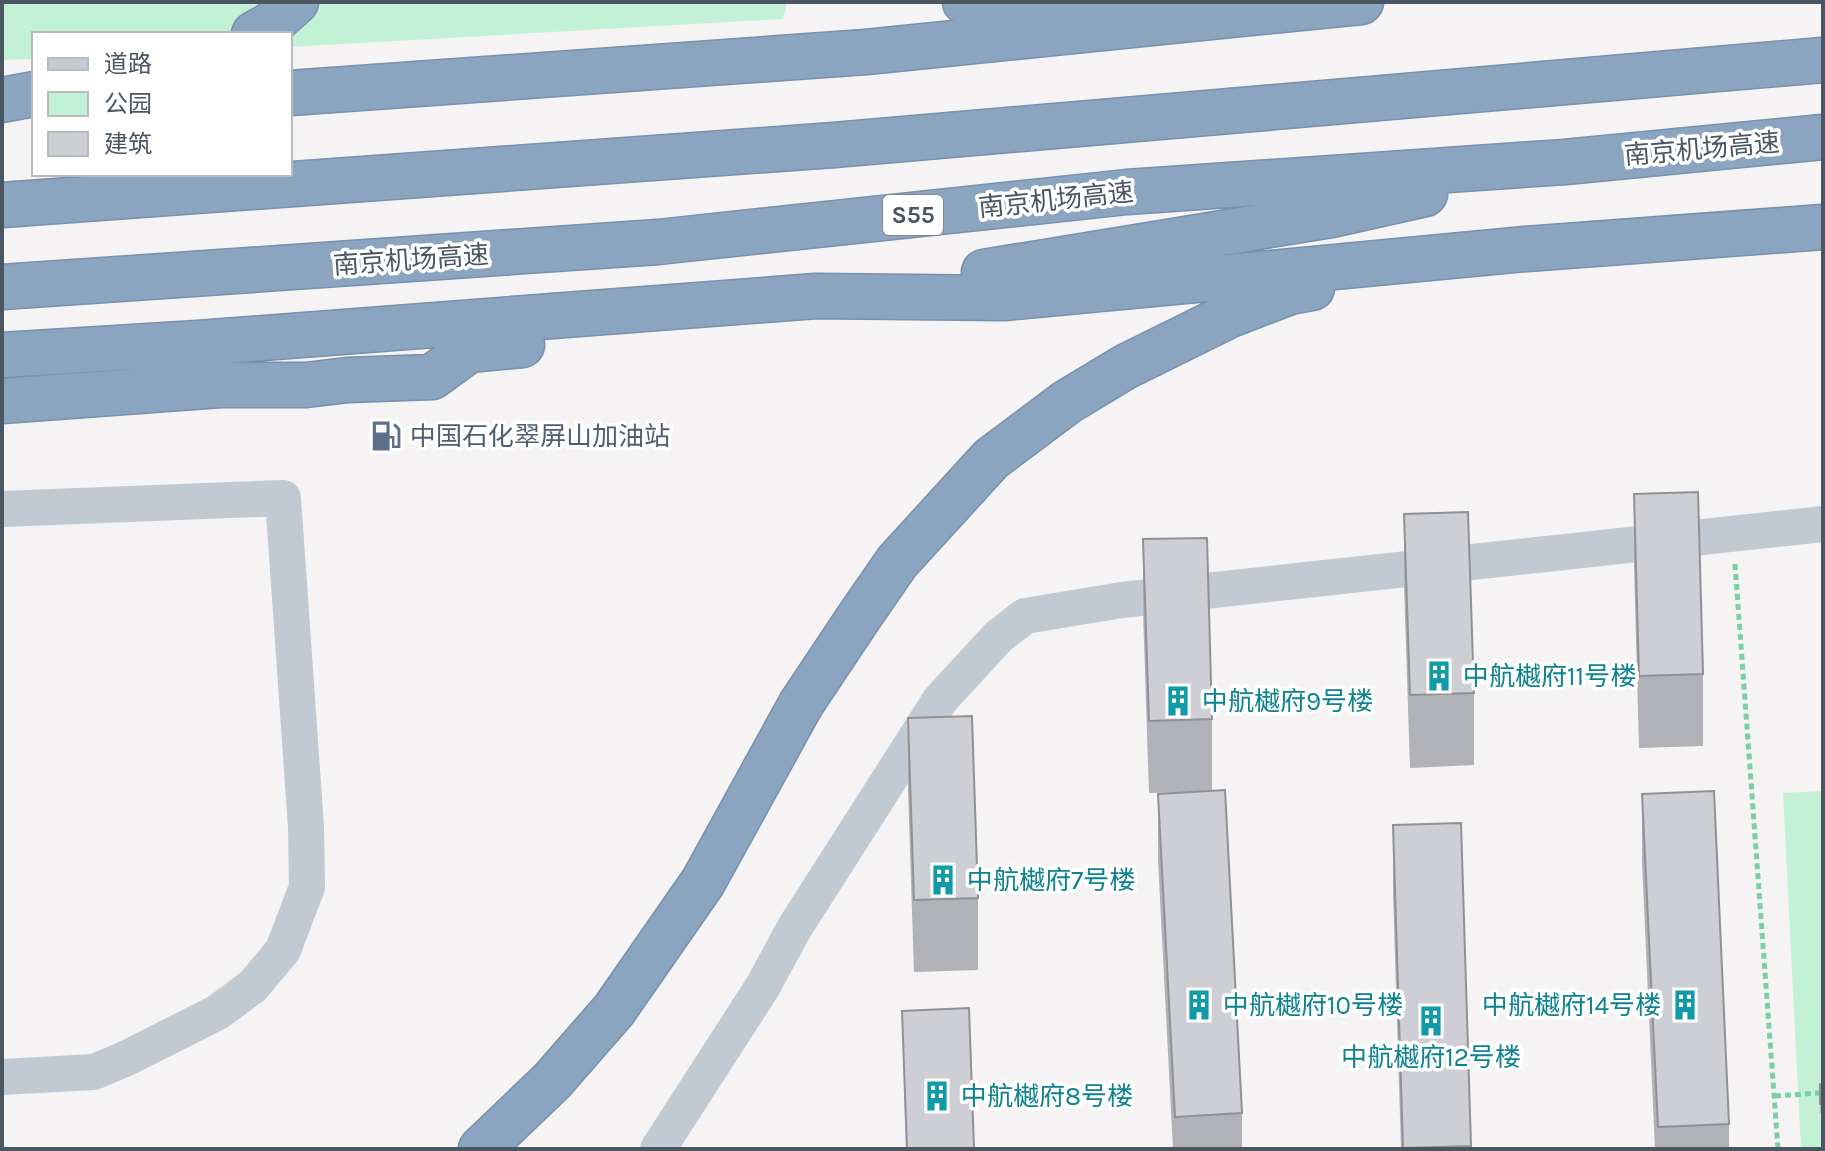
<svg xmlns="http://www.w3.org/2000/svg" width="1825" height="1151" viewBox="0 0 1825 1151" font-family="Karla,'Noto Sans SC',sans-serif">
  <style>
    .green { fill: #c3f1d5 }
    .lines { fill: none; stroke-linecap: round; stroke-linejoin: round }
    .highway-casing { stroke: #7690ad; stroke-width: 47 }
    .path { stroke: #7ad0a6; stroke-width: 5; stroke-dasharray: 6 4; stroke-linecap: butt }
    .minor { stroke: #c1cad2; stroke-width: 36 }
    .highway { stroke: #8ba5c1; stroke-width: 44 }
    .wall { fill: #b0b2b7 }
    .building { fill: #cdcfd5; stroke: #909195; stroke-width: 2 }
    .labels { text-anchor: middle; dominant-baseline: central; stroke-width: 7; stroke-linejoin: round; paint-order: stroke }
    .shield { fill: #fff; stroke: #808990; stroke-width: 2 }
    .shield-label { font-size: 24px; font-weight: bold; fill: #4a5661 }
    .street-label { font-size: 26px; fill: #4a5661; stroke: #fff }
    .service-label { font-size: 26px; fill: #4e5e75; stroke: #fff; text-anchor: start }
    .culture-label { font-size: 26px; fill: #0d838f; stroke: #fff; text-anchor: start }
  </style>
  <rect width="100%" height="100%" fill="#f5f3f3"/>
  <path class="green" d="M2,2H787L783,19L290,47V34H34V59L2,60Z
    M1823,791V1149H1801L1783,793Z"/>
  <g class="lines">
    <g class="highway-casing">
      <path id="highway" d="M965,2L1101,4
        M254,34L270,25L296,2
        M290,93L866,52L1361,2
        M2,100L34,94
        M2,205L834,145L1823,60
        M984,272L1331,215L1425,194
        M2,287L658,242L1127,192L1565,162L1823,137
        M2,355L198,343L816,296L1004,298L1526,249L1823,227
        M2,401L220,385H306L348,380L432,377L469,350L522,345
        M481,1149L552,1081L614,1010L703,882L801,704L859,617L897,562L991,459L1067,402L1125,367L1230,315L1290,292L1312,288"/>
    </g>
    <path class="path" d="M1735,564L1778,1149
      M1775,1096L1820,1093"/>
    <path class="minor" d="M2,509L283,498L306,827L307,887L283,950L253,986L218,1012L127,1058L94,1072L2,1077
      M658,1149L763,986L795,927L940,700L998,637L1025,616L1122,600L1823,524"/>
    <use href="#highway" class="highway"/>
  </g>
  <path class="wall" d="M1634,494L1703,674V746L1639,748L1634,566Z
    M1404,514L1474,693V765L1410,768L1404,586Z
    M1143,539L1212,719V791L1242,1113V1149H1173L1158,861V794L1200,792L1149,793L1143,612Z
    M908,718L978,898V970L914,972L908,791Z
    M1642,794L1729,1124V1149H1655L1642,862Z
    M1461,823L1471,1149H1401L1393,893V825Z
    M902,1011L974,1149H906Z
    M1820,1084H1823V1113H1820Z"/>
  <path class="building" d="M1698,492L1703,674L1639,676L1634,494Z
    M1468,512L1474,693L1410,695L1404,514Z
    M1207,538L1212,719L1149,721L1143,539Z
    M972,716L978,898L914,900L908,718Z
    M1225,790L1242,1113L1175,1117L1158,794Z
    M1714,791L1729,1124L1658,1127L1642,794Z
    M1461,823L1471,1146L1403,1148L1393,825Z
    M969,1008L974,1149H907L902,1011Z
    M1820,1084H1823V1104H1820Z"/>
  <defs>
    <g id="fuel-bare" transform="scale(2.4)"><path d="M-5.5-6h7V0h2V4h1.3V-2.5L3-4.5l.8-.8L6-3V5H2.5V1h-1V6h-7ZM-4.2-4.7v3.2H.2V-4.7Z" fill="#5c6f8a" stroke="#fff" stroke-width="2.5" paint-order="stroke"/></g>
    <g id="building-bare" transform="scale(2.4)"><path d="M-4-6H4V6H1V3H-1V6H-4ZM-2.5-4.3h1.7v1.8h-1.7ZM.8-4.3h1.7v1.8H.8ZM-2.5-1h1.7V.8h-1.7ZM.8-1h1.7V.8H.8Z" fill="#0f9aa8" stroke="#fff" stroke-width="2.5" paint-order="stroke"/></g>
  </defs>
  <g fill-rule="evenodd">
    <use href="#fuel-bare" x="386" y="436"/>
    <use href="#building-bare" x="1439" y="676"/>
    <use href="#building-bare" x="1178" y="701"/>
    <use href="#building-bare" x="943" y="880"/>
    <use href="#building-bare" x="1199" y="1005"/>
    <use href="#building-bare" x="1685" y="1005"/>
    <use href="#building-bare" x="1431" y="1021"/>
    <use href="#building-bare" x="937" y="1096"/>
  </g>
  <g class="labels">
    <rect class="shield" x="883" y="195" width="60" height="40" rx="6"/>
    <g class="shield-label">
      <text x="913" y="215">S55</text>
    </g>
    <g class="street-label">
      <text transform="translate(1702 149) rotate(-5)">南京机场高速</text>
      <text transform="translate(1056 200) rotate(-6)">南京机场高速</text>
      <text transform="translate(411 260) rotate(-4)">南京机场高速</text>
    </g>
    <g class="service-label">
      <text x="410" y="436">中国石化翠屏山加油站</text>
    </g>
    <g class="culture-label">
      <text x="1463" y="676">中航樾府11号楼</text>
      <text x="1202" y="701">中航樾府9号楼</text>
      <text x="967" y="880">中航樾府7号楼</text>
      <text x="1223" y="1005">中航樾府10号楼</text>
      <text x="1661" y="1005" text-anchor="end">中航樾府14号楼</text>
      <text x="1431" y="1057" text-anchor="middle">中航樾府12号楼</text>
      <text x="961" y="1096">中航樾府8号楼</text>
    </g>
  </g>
  <rect width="1825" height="1151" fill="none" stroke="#4a5661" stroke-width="8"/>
  <rect x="32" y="32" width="260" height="144" fill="#ffffff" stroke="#b7bbc0" stroke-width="2"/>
  <rect x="48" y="58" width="40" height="12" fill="#c1cad2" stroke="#b7bbc0" stroke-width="2"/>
  <text x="104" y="72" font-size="24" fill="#4a5661">道路</text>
  <rect x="48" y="92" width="40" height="24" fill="#c3f1d5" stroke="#b7bbc0" stroke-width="2"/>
  <text x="104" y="112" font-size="24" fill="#4a5661">公园</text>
  <rect x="48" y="132" width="40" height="24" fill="#cdcfd5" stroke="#b7bbc0" stroke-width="2"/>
  <text x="104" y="152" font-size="24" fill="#4a5661">建筑</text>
</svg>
